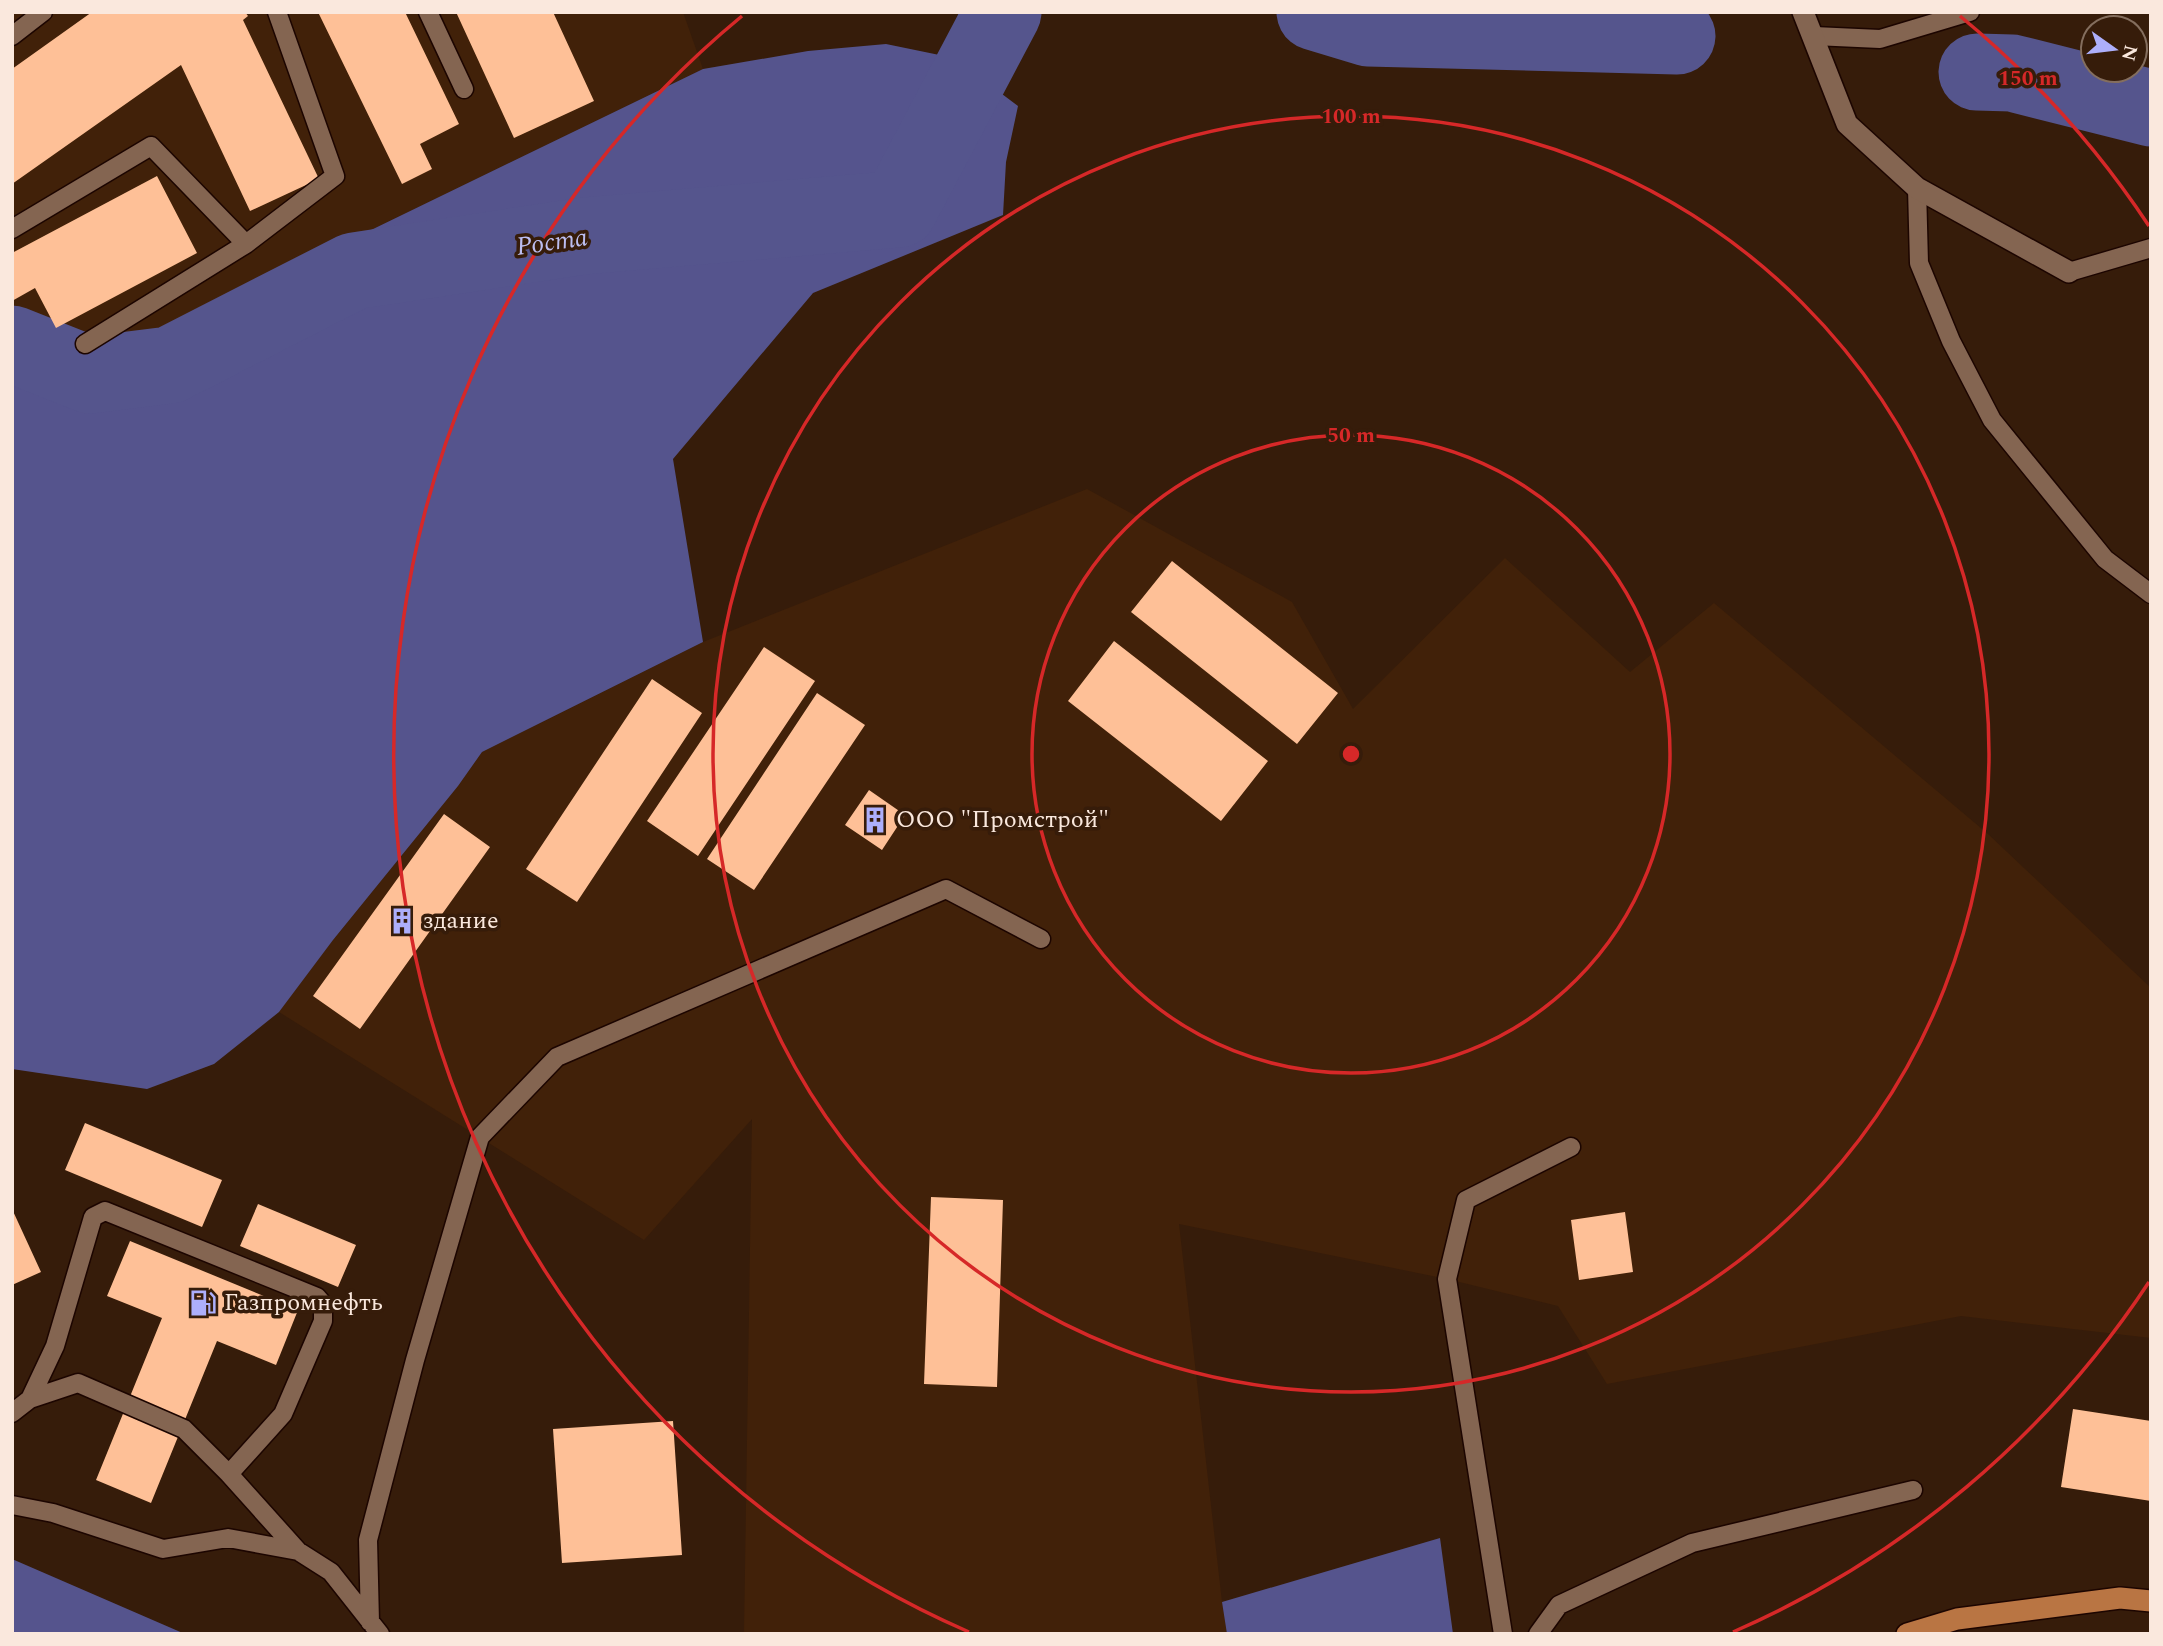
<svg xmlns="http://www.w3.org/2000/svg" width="2163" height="1646" viewBox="0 0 2163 1646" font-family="Spectral,serif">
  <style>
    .built { fill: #412109 }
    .forest { fill: #55548d }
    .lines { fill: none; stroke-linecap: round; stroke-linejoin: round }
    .river { stroke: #55558d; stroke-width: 77 }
    .building { fill: #fec097 }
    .service-casing { stroke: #1c0500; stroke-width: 21 }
    .minor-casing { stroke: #1c0500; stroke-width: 24 }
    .primary-casing { stroke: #1c0500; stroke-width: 24 }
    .service { stroke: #846551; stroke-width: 18 }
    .minor { stroke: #846551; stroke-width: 21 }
    .primary { stroke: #b97543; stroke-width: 21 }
    .ring { fill: none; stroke: #d62828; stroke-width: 3.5 }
    .labels { text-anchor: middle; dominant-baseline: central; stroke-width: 7; stroke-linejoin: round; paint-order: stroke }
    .poi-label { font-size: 24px; fill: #fae8dd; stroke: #361c0a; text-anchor: start }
    .water-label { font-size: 26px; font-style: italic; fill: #bcbef1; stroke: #361c0a }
    .centre { fill: #d62828; stroke: #361c0a; stroke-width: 3.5 }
    .ring-label { font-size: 21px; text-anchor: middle; font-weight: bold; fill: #d62828; stroke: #361c0a; stroke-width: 7; stroke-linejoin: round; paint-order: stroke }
  </style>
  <rect width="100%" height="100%" fill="#361c0a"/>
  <path class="built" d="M12,12H683L703,69L99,362L12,330Z
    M1087,489L1292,602L1353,709L1505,558L1630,672L1714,603L1988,834L2151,988V1338L1961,1316L1607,1384L1558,1306L1447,1279L1179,1224L1222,1602L1227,1634H744L752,1119L644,1240L279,1012L333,940L458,786L482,752L703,642Z"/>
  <path class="forest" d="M886,44L954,58L1018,106L1006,162L1003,215L813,293L673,459L703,642L482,752L458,786L333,940L279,1012L214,1064L147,1089L12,1069V330L99,362L703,69L808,51Z
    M1440,1538L1453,1634H1227L1222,1602Z
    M12,1559L185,1634H12Z"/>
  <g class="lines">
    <path class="river" d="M1315,12L1368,28L1677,36
      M1977,72L2012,73L2151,108
      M12,344L90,375L170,365L354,271L584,236L899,209L1003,12"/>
  </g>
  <path class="building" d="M92,12H245L248,16L243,20L319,179L250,211L181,65L12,184V69Z
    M318,12H405L459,124L420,144L432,169L402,184Z
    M456,12H553L594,101L514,138Z
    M157,176L197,253L56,328L35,288L12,301V253Z
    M1172,561L1338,693L1297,744L1131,612Z
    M1114,641L1268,761L1221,821L1068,701Z
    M764,647L815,681L698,856L647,821Z
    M652,679L702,713L577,902L526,869Z
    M817,693L865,725L754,890L707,859Z
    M869,790L905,815L882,850L845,825Z
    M444,814L490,847L360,1029L313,996Z
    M85,1123L222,1180L202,1227L65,1170Z
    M931,1197L1003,1200L997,1387L924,1384Z
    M258,1204L356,1245L338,1287L240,1246Z
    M12,1209L41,1272L12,1285Z
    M1625,1212L1633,1272L1579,1280L1571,1220Z
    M130,1241L298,1310L276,1365L217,1341L151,1503L96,1480L162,1318L107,1296Z
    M2073,1409L2151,1421V1501L2061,1487Z
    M673,1421L682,1555L562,1563L553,1429Z"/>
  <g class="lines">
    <g class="service-casing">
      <path id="service" d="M428,12L464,89
        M12,36L43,12
        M1814,36L1880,39L1970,12
        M1917,188L1919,263L1951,341L1992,420L2105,559L2151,594
        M12,229L151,146L246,244L335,176L277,12
        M2069,272L2151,248
        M85,344L246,244
        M30,1399L55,1346L93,1217L105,1211L317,1297L323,1304V1321L283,1414L229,1474
        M12,1413L30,1399L78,1383L184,1429L229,1474L298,1551L331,1572L380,1634
        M12,1505L53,1513L163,1549L228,1538L298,1551
        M370,1622L368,1540L415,1360L480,1137L557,1057L946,889L1041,939
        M1503,1634L1447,1279L1466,1200L1571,1147
        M1538,1634L1559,1605L1692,1543L1913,1490"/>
    </g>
    <g class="minor-casing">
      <path id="minor" d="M1803,12L1847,124L1917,188L2069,272"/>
    </g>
    <g class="primary-casing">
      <path id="primary" d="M1907,1634L1957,1619L2120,1598L2151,1601"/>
    </g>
    <use href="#service" class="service"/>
    <use href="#minor" class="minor"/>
    <use href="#primary" class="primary"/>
  </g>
  <g class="ring">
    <circle cx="1351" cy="754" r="319"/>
    <circle cx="1351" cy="754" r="638"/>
    <path d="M2149 1282A957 957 0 0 1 1733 1632M969 1632A957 957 0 0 1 742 16M1960 16A957 957 0 0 1 2149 226"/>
  </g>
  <defs>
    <g id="building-bare" transform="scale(2.1)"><path d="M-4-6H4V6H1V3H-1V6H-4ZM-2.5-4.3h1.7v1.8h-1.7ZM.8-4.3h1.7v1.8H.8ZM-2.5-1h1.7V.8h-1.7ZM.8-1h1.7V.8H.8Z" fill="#adaffb" stroke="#361c0a" stroke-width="2.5" paint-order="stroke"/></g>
    <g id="fuel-bare" transform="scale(2.1)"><path d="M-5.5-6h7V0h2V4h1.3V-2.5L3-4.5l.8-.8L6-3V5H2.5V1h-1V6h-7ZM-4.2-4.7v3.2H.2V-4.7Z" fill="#adaffb" stroke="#361c0a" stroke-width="2.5" paint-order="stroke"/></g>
  </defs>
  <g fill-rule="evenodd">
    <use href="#building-bare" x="875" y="820"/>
    <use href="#building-bare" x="402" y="921"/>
    <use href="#fuel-bare" x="203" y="1303"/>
  </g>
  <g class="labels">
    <g class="poi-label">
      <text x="896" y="820">ООО "Промстрой"</text>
      <text x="423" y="921">здание</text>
      <text x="224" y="1303">Газпромнефть</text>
    </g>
    <g class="water-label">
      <text transform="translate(552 242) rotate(-8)">Роста</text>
    </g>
  </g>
  <circle cx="1351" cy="754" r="10" class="centre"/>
  <g class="ring-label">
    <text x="2028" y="85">150 m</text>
    <text x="1351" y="123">100 m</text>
    <text x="1351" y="442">50 m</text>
  </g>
  <rect width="2163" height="1646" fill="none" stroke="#fae8dd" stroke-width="28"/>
  <g transform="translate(2114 49) rotate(104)"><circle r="33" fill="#361c0a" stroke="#846e5e" stroke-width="2"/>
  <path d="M0-5L12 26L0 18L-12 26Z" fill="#adaffb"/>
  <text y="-10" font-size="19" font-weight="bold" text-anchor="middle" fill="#fae8dd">N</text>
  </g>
</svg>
